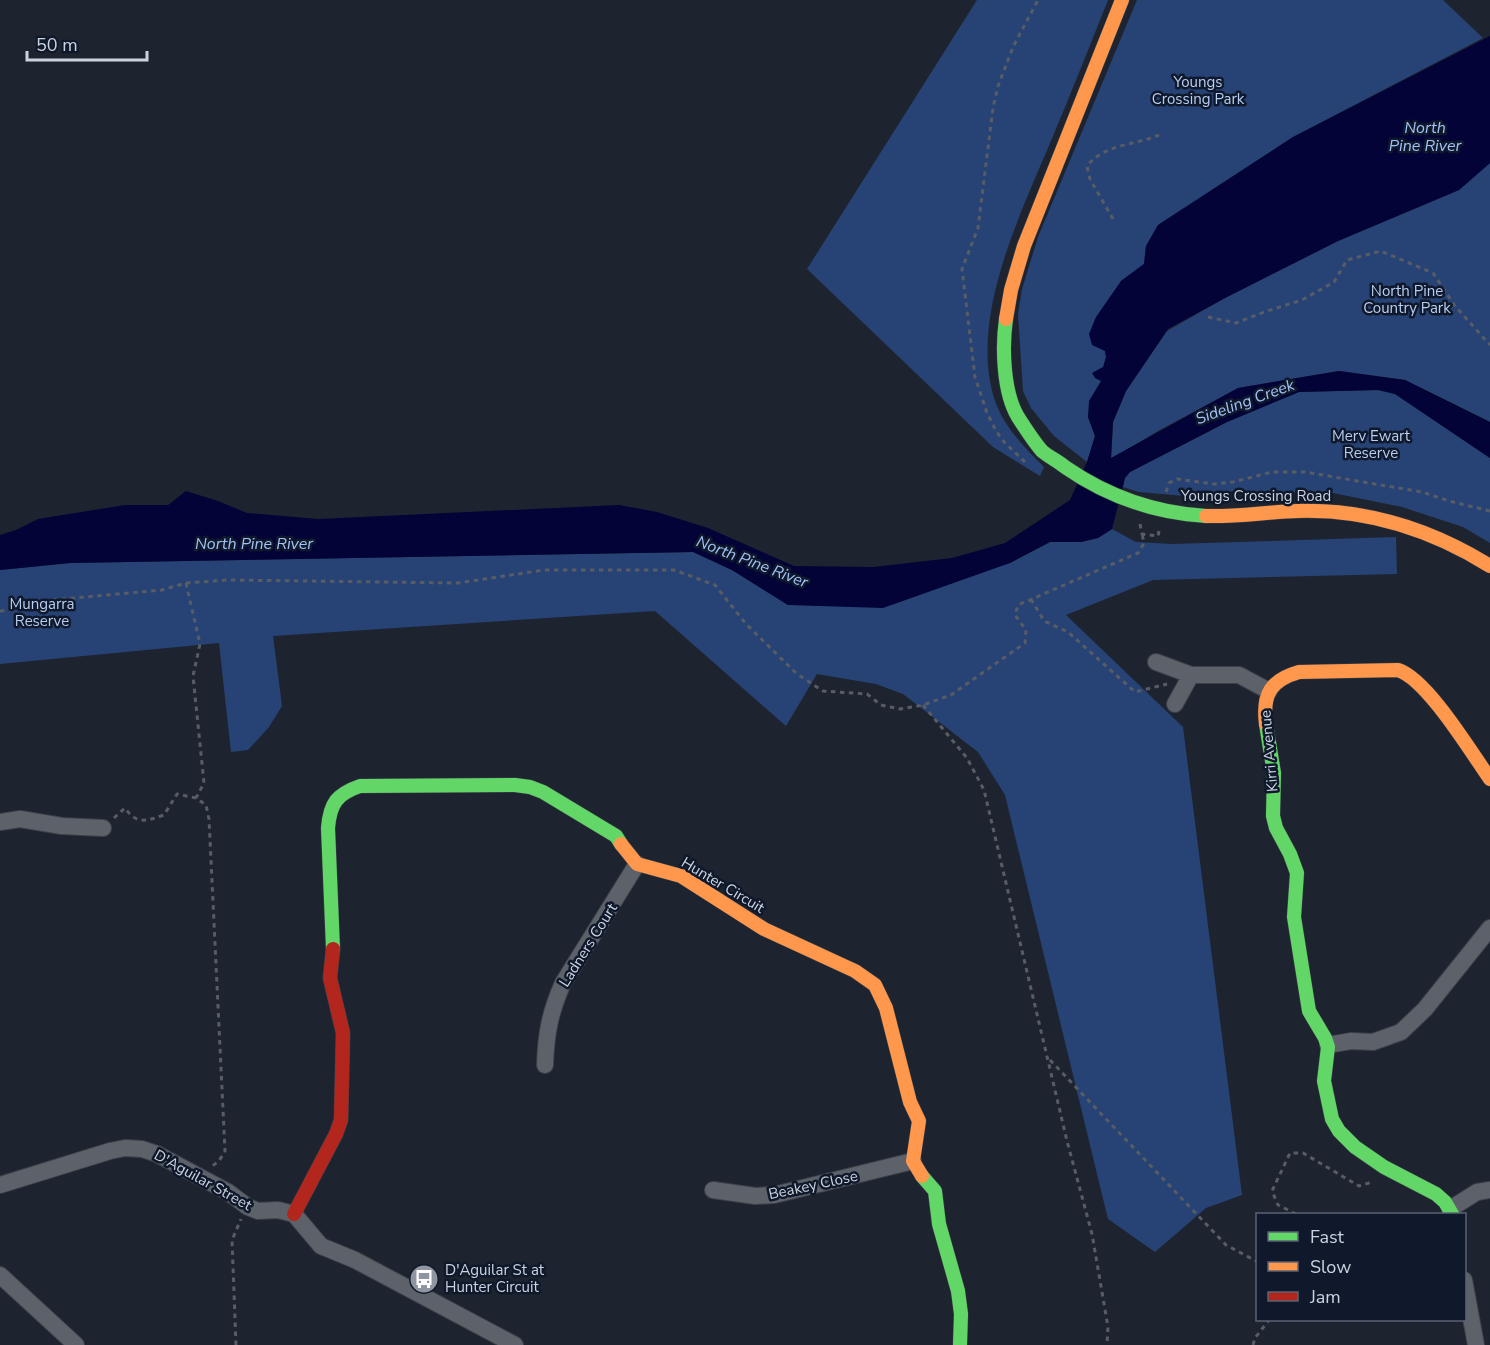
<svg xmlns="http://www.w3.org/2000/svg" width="1490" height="1345" viewBox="0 0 1490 1345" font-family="'Nunito Sans',sans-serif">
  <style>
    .green { fill: #274375 }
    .water { fill: #030337 }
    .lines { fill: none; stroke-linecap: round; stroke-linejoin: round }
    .street-casing { stroke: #3c414a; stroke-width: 18 }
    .fast-casing { stroke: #3c414a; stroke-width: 15 }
    .slow-casing { stroke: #3c414a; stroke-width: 15 }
    .jam-casing { stroke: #3c414a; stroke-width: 15 }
    .path { stroke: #585c65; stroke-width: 3; stroke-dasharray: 4.5 4.5; stroke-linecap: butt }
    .street { stroke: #5d626a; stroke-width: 16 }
    .fast { stroke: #63d668; stroke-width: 14 }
    .slow { stroke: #ff974d; stroke-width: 14 }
    .jam { stroke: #b3261e; stroke-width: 14 }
    .labels { text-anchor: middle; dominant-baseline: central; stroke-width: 5; stroke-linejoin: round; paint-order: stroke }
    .park-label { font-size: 15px; fill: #b7cdf1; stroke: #0f192b }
    .street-label { font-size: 15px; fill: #ccd3e0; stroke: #0f192b }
    .poi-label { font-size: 15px; fill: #ccd3e0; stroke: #0f192b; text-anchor: start }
    .water-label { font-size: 16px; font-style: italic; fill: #a3c2f8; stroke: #0f192b }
  </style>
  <rect width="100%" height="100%" fill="#1e242f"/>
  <path class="green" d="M977,0H1108C1090,45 1072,91 1053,136C1022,211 969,315 994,398C1003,426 1024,447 1044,467L1040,476L993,447L807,269Z
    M1137,0H1443L1483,38L1293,137L1158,225L1146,246L1144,264L1121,281L1105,351L1106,357L1101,381L1088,417L1095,436L1087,462L1054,436L1031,408L1023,391L1018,314L1022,289L1038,237Z
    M1490,163V422L1405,380L1339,371L1238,388L1158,431L1111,459L1113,422L1126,391L1167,331L1225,298L1338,241L1459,190Z
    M1378,390L1395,394L1490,458V543L1463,527L1402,507L1333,493L1234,491L1185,496L1139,492L1123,487L1125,478L1130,472L1227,422L1299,392Z
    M1112,529L1136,542L1172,544L1396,537L1397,574L1153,580L1066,615L1183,727L1242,1195L1206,1208L1155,1252L1108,1219L1005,795L978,752L903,694L876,684L817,674L786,726L655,611L273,636L282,706L269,727L248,750L231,752L219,643L0,664V570L70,563L693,552L732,570L788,605L1010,563L1050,542H1081L1098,538Z"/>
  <path class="water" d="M1490,36V163L1459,190L1338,241L1225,298L1168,329L1126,391L1113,422L1111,458L1238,388L1339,371L1405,380L1490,422V458L1395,394L1378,390L1299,392L1227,422L1130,472L1125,478L1112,529L1098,538L1081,542H1050L1010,563L883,608L788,605L732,570L693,552L70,563L0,570V535L16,530L38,519L125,505H168L186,491L218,501L247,513L318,519L619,505L657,512L708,528L794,566L873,567L952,558L1005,543L1070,500L1087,462L1095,436L1088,417L1089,401L1101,381L1095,378L1092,373L1103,367L1106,357L1105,351L1092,345L1089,334L1096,317L1121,281L1144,264L1146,246L1158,225L1293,137Z"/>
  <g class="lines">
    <g class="street-casing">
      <path id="street" d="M1156,662L1191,675L1175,704
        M1191,675H1239L1269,691
        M0,822L20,819L62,826L103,828
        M1328,1045L1351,1041L1373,1042L1401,1032L1425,1009L1490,928
        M545,1065C546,1034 550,1012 563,983L637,864
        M0,1185L110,1151L125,1148L142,1149L157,1154L228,1192L248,1207L258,1211L278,1210L294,1214L321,1246L355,1260L515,1345
        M713,1190L755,1196L774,1195L913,1161
        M1450,1209L1477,1192L1490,1190
        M0,1275L76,1345
        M1464,1280L1476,1345"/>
    </g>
    <g class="fast-casing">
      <path id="fast" d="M1006,319C1002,347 1003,392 1018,417C1025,428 1034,442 1042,451C1049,457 1058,461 1065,467C1107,496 1154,513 1206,516
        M1266,724L1274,773L1273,816L1276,828L1290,854L1297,873L1294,917L1309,1011L1325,1038L1328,1047L1324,1081L1332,1119L1339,1131L1355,1147L1384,1167L1436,1194L1445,1202L1452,1214
        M333,949L328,828C330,803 337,794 360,786L515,785L530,787L543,792L616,836L621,844
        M922,1176L935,1191L939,1224L958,1291L961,1314L960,1345"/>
    </g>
    <g class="slow-casing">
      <path id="slow" d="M1006,319L1011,290L1024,246L1122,0
        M1206,516C1237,517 1267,512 1298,511C1367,509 1432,530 1490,566
        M1266,724C1262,694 1271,680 1299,672L1398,670C1427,679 1471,752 1490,779
        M621,844L637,864L681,876L764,929L855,971L875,985L886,1008L910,1102L919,1121L913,1161L922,1176"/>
    </g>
    <g class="jam-casing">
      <path id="jam" d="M294,1214L336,1134L341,1120L343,1033L330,978L333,949"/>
    </g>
    <path class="path" d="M1113,219L1090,179L1087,166C1104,144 1136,145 1159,135
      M1208,317L1236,323L1267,311L1302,300L1334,282L1347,260L1381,251L1433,273L1455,306L1490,345
      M1025,462L1005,443L996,431L987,413L975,377L962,269L978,228L993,108L998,86L1013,47L1038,0
      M1166,492L1169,483L1177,479L1214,484L1233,482L1272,472H1305L1422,492L1449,501L1490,511
      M1140,524L1142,534L1158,536L1159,531
      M186,583L200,644L193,676L204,783L196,798
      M1031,599L1044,621L1068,632L1135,692L1167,684
      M0,611L14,610L41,601L162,590L186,583L228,580L458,583L544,570H674L715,585L746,624L797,674L823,691L867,694L881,705L900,709L923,705L951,695L1025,643L1026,630L1015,615L1018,605L1138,553L1144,543L1142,534
      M923,705L967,758L984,790L1067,1141L1092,1234L1108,1327L1107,1345
      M114,818L125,808C137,825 146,821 164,815L177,794L196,798L206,805L209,819L225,1151L219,1161L211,1167
      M1050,1060L1226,1245L1258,1262
      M1296,1214L1278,1205L1272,1191L1290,1153H1303L1359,1186L1372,1182
      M236,1345L232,1240L241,1219
      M1253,1345L1255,1338L1269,1320"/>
    <use href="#street" class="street"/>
    <use href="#fast" class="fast"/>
    <use href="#slow" class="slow"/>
    <use href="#jam" class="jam"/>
  </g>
  <defs>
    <g id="bus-disc" transform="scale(1.5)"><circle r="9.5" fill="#8f96a2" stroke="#0f192b"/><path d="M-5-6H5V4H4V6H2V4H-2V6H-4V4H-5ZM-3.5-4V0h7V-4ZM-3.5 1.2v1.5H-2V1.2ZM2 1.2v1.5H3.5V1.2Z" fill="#fff"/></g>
  </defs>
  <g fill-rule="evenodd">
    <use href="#bus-disc" x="424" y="1279"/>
  </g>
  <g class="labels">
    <g class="park-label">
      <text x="1198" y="82">Youngs<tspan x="1198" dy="17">Crossing Park</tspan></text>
      <text x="1407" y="291">North Pine<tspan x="1407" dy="17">Country Park</tspan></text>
      <text x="1371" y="436">Merv Ewart<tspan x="1371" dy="17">Reserve</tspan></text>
      <text x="42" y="604">Mungarra<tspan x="42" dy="17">Reserve</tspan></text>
    </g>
    <g class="street-label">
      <text x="1256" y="496">Youngs Crossing Road</text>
      <text transform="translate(1269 751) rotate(-95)">Kirri Avenue</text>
      <text transform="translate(723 885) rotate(31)">Hunter Circuit</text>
      <text transform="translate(588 945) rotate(-58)">Ladners Court</text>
      <text transform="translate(203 1180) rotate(29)">D'Aguilar Street</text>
      <text transform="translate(813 1185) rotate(-12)">Beakey Close</text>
    </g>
    <g class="poi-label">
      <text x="445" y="1270">D'Aguilar St at<tspan x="445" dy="17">Hunter Circuit</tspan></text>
    </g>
    <g class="water-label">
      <text x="1425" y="128">North<tspan x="1425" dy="18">Pine River</tspan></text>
      <text transform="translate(1245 402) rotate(-20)">Sideling Creek</text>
      <text x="254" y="544">North Pine River</text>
      <text transform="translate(752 562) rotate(21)">North Pine River</text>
    </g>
  </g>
  <rect x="1256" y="1213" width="210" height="108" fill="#0f192b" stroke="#5b6373" stroke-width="1.5"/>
  <rect x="1268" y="1232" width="30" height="9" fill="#63d668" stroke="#5b6373" stroke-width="1.5"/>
  <text x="1310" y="1243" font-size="18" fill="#ccd3e0">Fast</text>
  <rect x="1268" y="1262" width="30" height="9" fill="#ff974d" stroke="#5b6373" stroke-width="1.5"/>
  <text x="1310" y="1273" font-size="18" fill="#ccd3e0">Slow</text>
  <rect x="1268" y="1292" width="30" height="9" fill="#b3261e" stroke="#5b6373" stroke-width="1.5"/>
  <text x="1310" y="1303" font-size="18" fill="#ccd3e0">Jam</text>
  <path d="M27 51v9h120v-9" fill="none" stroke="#ccd3e0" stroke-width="3"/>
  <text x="36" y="51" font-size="18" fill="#ccd3e0" stroke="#0f192b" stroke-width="4.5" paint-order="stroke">50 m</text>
</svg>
